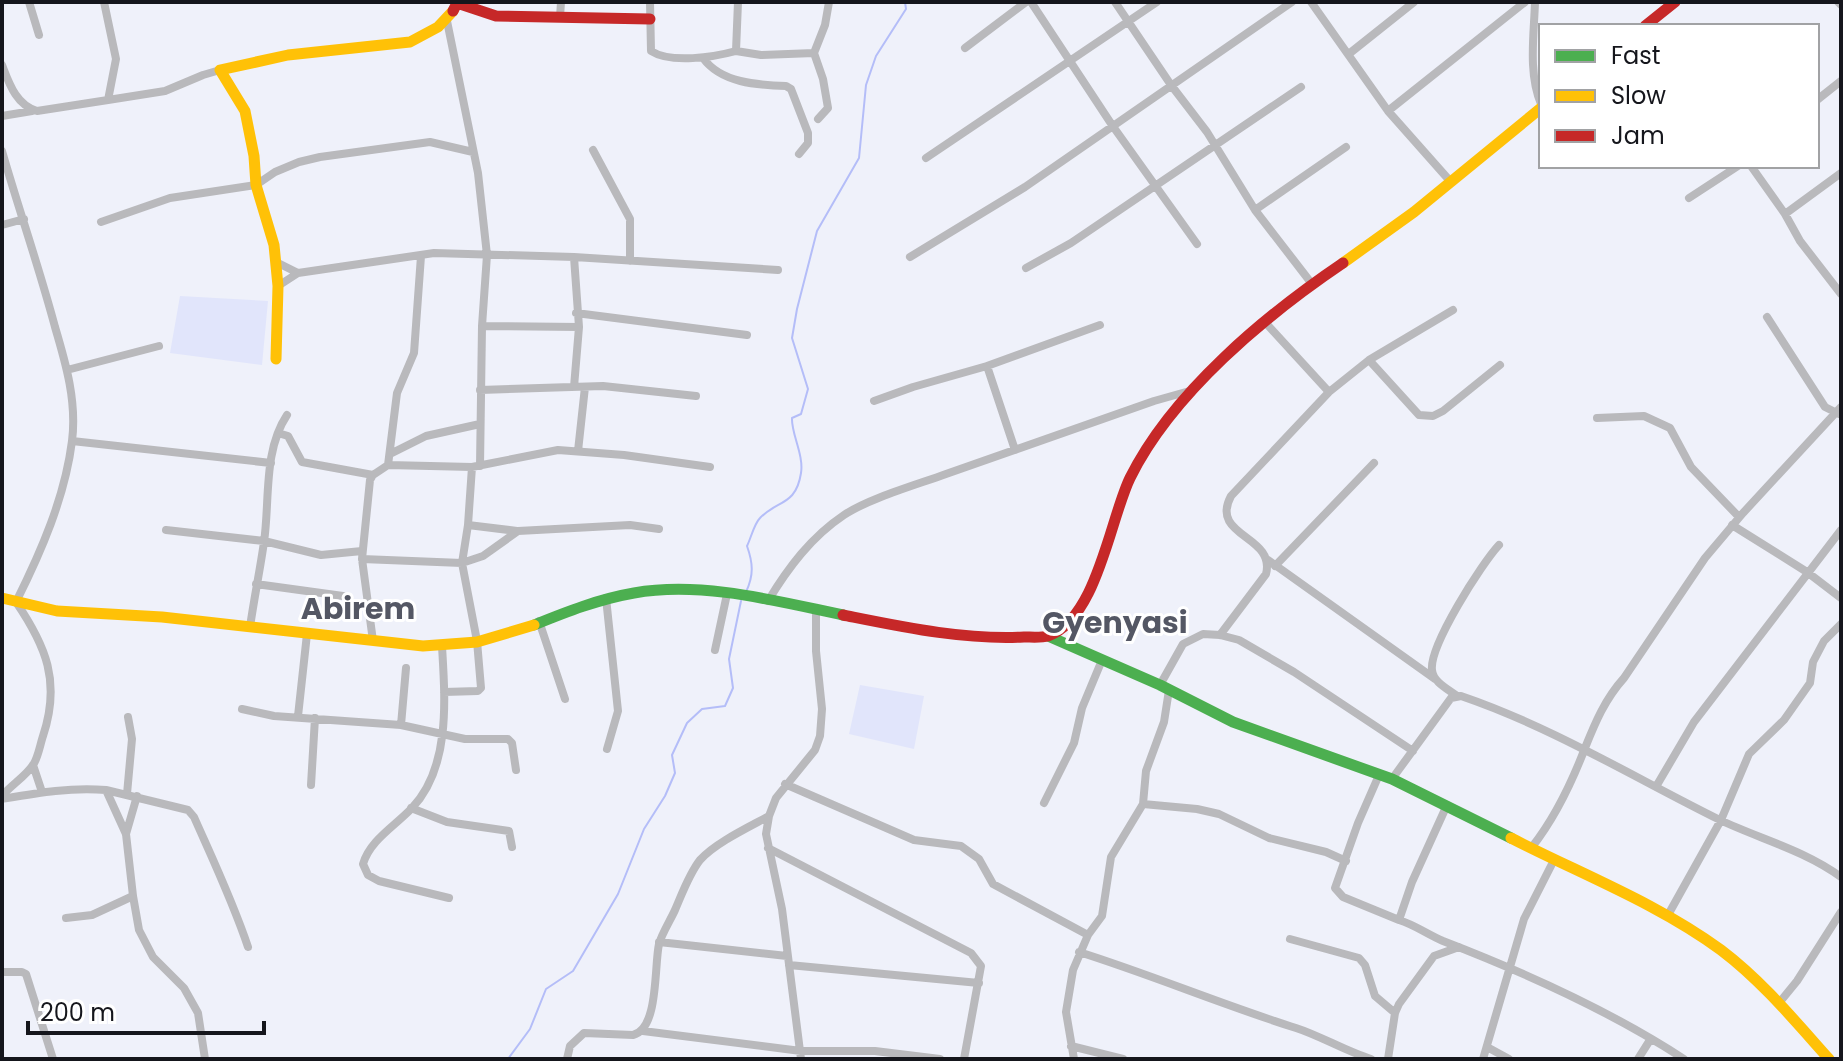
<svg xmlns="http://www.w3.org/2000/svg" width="1843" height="1061" viewBox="0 0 1843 1061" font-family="Poppins,sans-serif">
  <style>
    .green { fill: #e1e5fb }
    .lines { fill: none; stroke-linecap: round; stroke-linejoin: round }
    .stream { stroke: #b4bdf8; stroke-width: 2 }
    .street { stroke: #b9b9bc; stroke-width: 8 }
    .fast { stroke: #4caf50; stroke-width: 11 }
    .slow { stroke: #ffc107; stroke-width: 11 }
    .jam { stroke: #c62828; stroke-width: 11 }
    .labels { text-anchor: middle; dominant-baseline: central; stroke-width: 6; stroke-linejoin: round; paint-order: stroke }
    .quarter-label { font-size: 30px; font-weight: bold; fill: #545764; stroke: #fff }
  </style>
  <rect width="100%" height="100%" fill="#eff1fa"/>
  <path class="green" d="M180,296L268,301L262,365L170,353Z
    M860,685L924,696L914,749L849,734Z"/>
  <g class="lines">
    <path class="stream" d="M746,592C754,575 753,563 747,546C751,538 754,524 760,518C777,500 796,506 801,473C804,455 791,433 792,418L801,414L808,389L792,338L797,309L817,231L859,158L866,85L876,56L906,9L905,2
      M508,1059L530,1029L546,989L573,971L618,894L644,829L665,796L675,773L672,755L687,723L702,709L725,706L733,688L729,659L741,601"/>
    <path class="street" d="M29,2L39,35
      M104,2L116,59L108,100L165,91L203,75L220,70
      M650,2L651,51C671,64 714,57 736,51L738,2
      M1031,2L1112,125L1197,244
      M1115,2L1171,85L1207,132L1255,210L1312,284
      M1311,2L1388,111L1450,181
      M1535,2C1534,35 1528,73 1541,104
      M1838,2L1841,5
      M560,17L561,2
      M447,21L478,173L487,255L482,326L480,466
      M965,48L1026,2
      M736,51L761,55L814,53L825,25L829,2
      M814,53L823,79L828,108L818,119
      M1350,53L1414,2
      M703,58C721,83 757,85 786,86L791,89L808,133V143L799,154
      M2,65C9,83 16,105 37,111L108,100
      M1817,100L1841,81
      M1388,111L1525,2
      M2,116L32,111
      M593,150L630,219V261
      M2,151C19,210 39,267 55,327C66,364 77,402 72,441C65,497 41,552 16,602C46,646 61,682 43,736C40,745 38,758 33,765C25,777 11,785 2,796
      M926,158L1157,2
      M1751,166L1785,214L1800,241L1841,294
      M1689,198L1738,166
      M1255,210L1346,147
      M1785,214L1841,173
      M101,222L170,198L256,185L275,172L299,162L320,157L430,142L473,152
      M2,225L24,219
      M574,257L579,327L574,387
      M910,257L1025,187L1292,2
      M276,262L298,273
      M1026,268L1071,243L1301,87
      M278,286L298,273L434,253L574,257L778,270
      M576,313L747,335
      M1767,317L1825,407L1839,414
      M1264,321L1329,392
      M482,326L579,327
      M1369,360L1453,310
      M987,366L1100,325
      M67,370L159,346
      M480,390L603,386L696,396
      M874,401L913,387L987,366L1015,450
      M1597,418L1644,416L1670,428L1691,467L1739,517
      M278,433L288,436L302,462L373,475
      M72,441L271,463
      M578,451L585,387
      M390,454L426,436L480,424
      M388,465L397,393L414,353L421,256
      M468,525L517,531
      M1732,525L1807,572L1841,598
      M166,530L264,541L321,555L362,551
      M362,559L462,563L483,556L518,531L630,525L659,529
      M1268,560L1435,679
      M1275,566L1374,463
      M256,584L343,596
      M606,598L618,711L607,749
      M768,601C788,568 811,537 844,515C870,498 916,485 946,474C1015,450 1084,425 1154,401L1193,390
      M539,621L565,699
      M250,627C254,599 260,570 264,542C270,501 263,451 287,415
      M1220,635L1266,574C1276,535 1209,537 1231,496L1329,392L1369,360L1419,415L1433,416L1443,411L1500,365
      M373,641L362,559L370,480L373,475L388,465L472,467L558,450L624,455L710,467
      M442,646C445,698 451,767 412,808C395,826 370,840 363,864L368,875L379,881L449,898
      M715,650L727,594
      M1160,685L1183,644L1203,634L1220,635L1239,640L1294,672L1413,751
      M444,692L478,691L481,688L477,641L462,563L468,525L472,467
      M1457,696C1448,689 1433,682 1432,670C1429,646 1482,563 1499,545
      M242,709L274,716L401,725L465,739H508L512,743L516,770
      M298,716L307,634
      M401,725L406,668
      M33,765L42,792
      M1379,775L1358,823L1335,888L1343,897L1399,920
      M1392,779L1451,698L1461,696C1552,727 1635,778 1720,820C1760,839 1804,850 1841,877
      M785,784L914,840L961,846L979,859L993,884L1088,935
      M311,785L315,718
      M1657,785L1694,722L1841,530
      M106,790L188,810L194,817C213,860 233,902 248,947
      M127,794L132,739L128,717
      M2,799C37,793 70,787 106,790L126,834L133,896L92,915L66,918
      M1044,803L1074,743L1082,708L1102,660
      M1143,804L1146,771L1164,722L1169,690
      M1447,805L1412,882L1399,920C1415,925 1427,934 1443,941C1526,973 1609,1010 1684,1059
      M411,808L447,822L509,831L512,847
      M126,834L137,796
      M1532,847C1554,819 1572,782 1585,748C1595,723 1605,699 1624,678L1705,558L1743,513L1841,407
      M768,848L971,953L981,966L964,1059
      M133,896L139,930L153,957L184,988L198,1013L205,1059
      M1668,915L1721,820L1749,754L1784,720L1810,683L1813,662L1824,641L1841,624
      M1290,939L1359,958L1365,965L1375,996L1395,1013
      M659,942L787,956
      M1079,952C1152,975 1223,1005 1296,1028C1321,1036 1345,1051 1371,1059
      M789,965L979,983
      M2,972H22L26,974L53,1059
      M1779,1003L1797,981L1841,912
      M643,1031L801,1051H875L940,1059
      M1071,1046L1123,1059
      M1487,1047L1509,1059
      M567,1059L570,1046L584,1033L633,1035C659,1029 654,966 659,944C662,933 670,921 675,910C682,894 689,874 700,860C715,843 749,827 769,816
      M801,1059L782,909L766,834L769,816L776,798L815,750L820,736L822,709L816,651V609
      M1074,1059L1066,1012L1073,970L1088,935L1102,916L1111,857L1143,804L1197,809L1219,814L1269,838L1326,852L1346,861
      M1388,1059L1395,1013L1399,1004L1434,956L1459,947
      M1483,1059L1524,919L1554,860
      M1638,1059L1650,1040"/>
    <path class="fast" d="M534,625C566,612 599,599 634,593C702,581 776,601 843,615
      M1048,636L1160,685L1233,722L1392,779L1511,838"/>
    <path class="slow" d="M1343,263L1414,212L1541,108
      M276,359L278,286L274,245L256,185L254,156L245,111L220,70L288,55L410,42L438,27L453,11
      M2,598L57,611L162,617L423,646L477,642L534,625
      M1511,838C1581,874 1657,903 1721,950C1762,981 1795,1021 1829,1059"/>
    <path class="jam" d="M453,11L457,3L496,16L650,19
      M1645,26L1675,2
      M843,615C903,627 963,640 1024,637C1031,637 1041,638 1048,636C1097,619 1110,519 1130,478C1172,393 1266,315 1343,263"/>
  </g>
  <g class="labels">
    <g class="quarter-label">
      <text x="358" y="608">Abirem</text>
      <text x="1115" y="622">Gyenyasi</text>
    </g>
  </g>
  <rect width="1843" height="1061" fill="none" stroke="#15161c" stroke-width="8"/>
  <rect x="1539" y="24" width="280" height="144" fill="#ffffff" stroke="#a1a2a4" stroke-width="2"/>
  <rect x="1555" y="50" width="40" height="12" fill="#4caf50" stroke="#a1a2a4" stroke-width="2"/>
  <text x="1611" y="64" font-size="24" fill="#15161c">Fast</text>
  <rect x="1555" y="90" width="40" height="12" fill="#ffc107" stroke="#a1a2a4" stroke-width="2"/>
  <text x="1611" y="104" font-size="24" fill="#15161c">Slow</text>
  <rect x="1555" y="130" width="40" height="12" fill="#c62828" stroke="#a1a2a4" stroke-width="2"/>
  <text x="1611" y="144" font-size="24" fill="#15161c">Jam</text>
  <path d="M28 1021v12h236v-12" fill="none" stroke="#15161c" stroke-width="4"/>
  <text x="40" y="1021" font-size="24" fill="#15161c" stroke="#ffffff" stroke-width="6" paint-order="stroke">200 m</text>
</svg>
